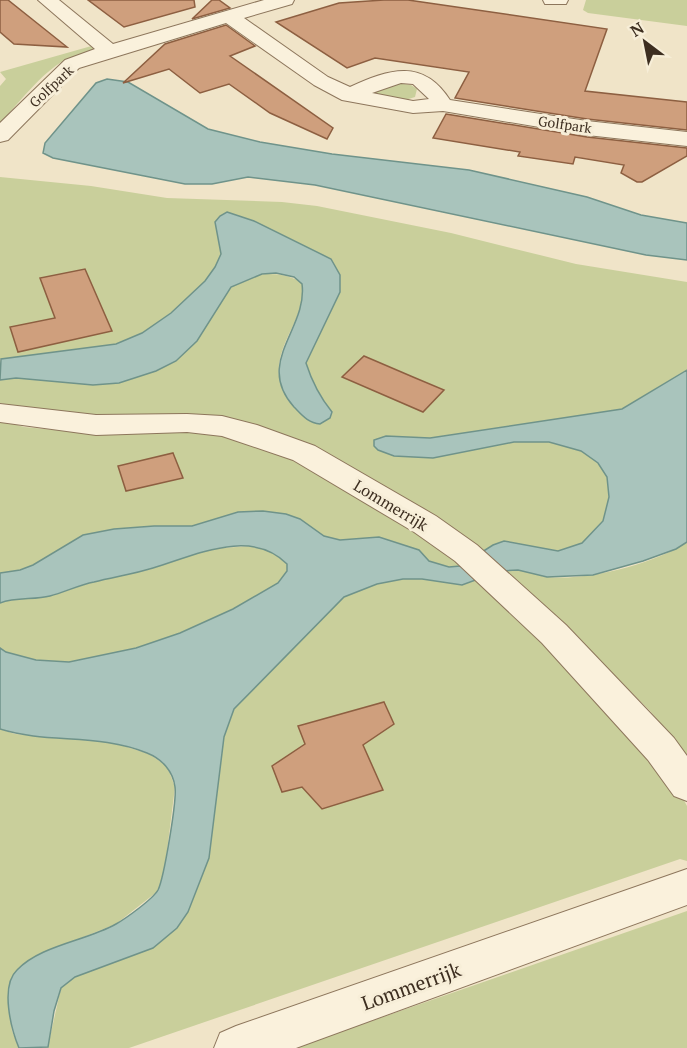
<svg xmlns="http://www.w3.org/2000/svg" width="687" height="1048" viewBox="0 0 687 1048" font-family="'PT Serif',serif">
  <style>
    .green { fill: #c9cf9b }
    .water { fill: #a9c4bc; stroke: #6f938a; stroke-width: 1.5 }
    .building { fill: #cf9f7d; stroke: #8d5f41; stroke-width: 1.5 }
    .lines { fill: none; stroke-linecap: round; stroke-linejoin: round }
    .minor-casing { stroke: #8d765c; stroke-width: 2 }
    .minor { fill: #faf1dc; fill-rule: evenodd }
    .labels { text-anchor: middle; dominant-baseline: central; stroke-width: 6; stroke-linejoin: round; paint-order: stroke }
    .far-street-label { font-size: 14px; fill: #3d2e20; stroke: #f7eed8 }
    .street-label { font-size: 16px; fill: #3d2e20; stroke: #f7eed8 }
    .near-street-label { font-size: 20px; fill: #3d2e20; stroke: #f7eed8 }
  </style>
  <rect width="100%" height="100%" fill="#f0e4c8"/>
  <path class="green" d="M586,0H687V26L588,13L583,10Z
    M95,45L96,48C86,56 75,55 65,60C40,74 20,102 0,123V86L6,79L0,72Z
    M397,83L411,85L417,89L415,97L402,101L364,95Z
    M0,177L91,186L167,198L282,202L317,206L451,233L576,264L687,282V370L622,409L430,438L386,436L433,458L514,442H549L581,451L598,463L607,477L609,497L603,521L582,543L558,551L527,567C534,572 540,577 548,577C588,581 654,564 687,542V756L650,711L563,624L273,434L33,412L0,403V380L197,341C207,325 216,304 229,289C245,271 285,269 303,284C306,318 276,342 279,376C280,383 284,391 287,398L332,412C319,396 312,382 306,363L340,292V275L215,222L221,254L215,267L205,281L171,313L142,333L116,344L0,359Z
    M0,420L24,427L76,432H193L222,436L264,448L328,476L398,517L495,589L680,793L687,806V861L680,859L129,1048H43L48,1046L61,988L75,977L153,948L215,795L224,737L234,709L344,597L377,584L403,579H422L419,550L379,537L340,540L324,536L286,514L263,511L238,513L192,526H154L114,529L83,535L33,565L20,570L0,573Z
    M251,546L269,550L287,564V571L278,583L233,609L180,633L136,648L70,662L36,660L6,652L0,648V603L7,600L50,596L93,582L151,569L208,549Z
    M0,729L15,734L105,740L149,754L167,766L175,787L165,867L158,891L116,924L43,953L11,982L8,989L12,1031L19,1048H0Z
    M687,911V1048H294Z"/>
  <path class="water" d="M107,79L128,82L208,129L260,142L332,154L469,170L587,197L641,215L687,223V260L646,255L315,185L248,177L212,184H185L53,158L43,153L45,143L96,83Z
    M227,212L254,221L331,259L340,275V292L306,363C312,382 319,396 332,412L330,418L320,424C308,423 302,415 294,407C254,362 308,329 302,284L294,277L276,273L262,274L231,287L197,341L176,361L156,371L119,383L93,385L16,378L0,380L1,359L116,344L142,333L171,313L205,281L215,267L221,254L215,222L220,216Z
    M687,370V542L676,549L643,561L593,575L547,577L518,570L500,571L462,585L422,579H403L377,584L344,597L234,709L224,737L209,858L188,912L177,928L153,948L75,977L61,988L54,1011L48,1047L19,1048C11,1029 0,986 17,970C41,945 86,941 116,924C125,919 153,899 158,890C164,878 177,800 175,787C173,771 162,759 147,753C99,733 48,744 0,729V648L6,652L36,660L69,662L136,648L180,633L233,609L278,583L287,571V564C251,527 194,556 153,568C134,574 113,577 94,582C79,585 65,592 50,596C34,600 16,597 0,603V573L20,570L33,565L83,535L114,529L154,526H192L238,512L263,511L286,514L300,519L324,536L340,540L379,537L419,550L429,561L449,567L460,566L493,545L504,541L558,551L582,543L603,521L609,497L607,477L598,463L581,451L549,442H514L433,458L394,456L378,450L374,446V440L386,436L430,438L622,409Z"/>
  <path class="building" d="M0,0H8L67,47L14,44L0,32Z
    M88,0H194L195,7L124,27Z
    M212,0H219L230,8L192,19Z
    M384,0H408L607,29L585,91L687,102V130L587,119L455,98L469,72L375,58L347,68L276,22L339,3Z
    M226,25L255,46L230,56L333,128L327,139L270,113L229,84L200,93L169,69L123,83L165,44Z
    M446,114L587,137L687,148V156L642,182H637L621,173L624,165L575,157L573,164L518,156L520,152L433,138Z
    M85,269L112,331L18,352L10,327L55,318L40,278Z
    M364,356L413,377L444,390L423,412L342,377Z
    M173,453L183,478L126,491L118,466Z
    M384,702L394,724L363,745L383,790L322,809L302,787L282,792L272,766L305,744L298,726Z"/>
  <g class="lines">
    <g class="minor-casing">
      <path id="minor" d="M38,0H59L113,44L264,0H294L292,4L244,18L328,77L350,87C389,69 423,58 450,100L587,121L687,132V146L587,135L443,111L413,113L342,100L314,85L226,23L79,68L8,140L0,142V123L65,60L95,49ZM401,83L413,84L429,99L413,101L372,93Z
        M543,0H568L566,4H545Z
        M0,404L96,415L187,414L222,416L257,425L315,446L436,516L477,545L566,625L674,738L687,756V801L674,796L648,760L542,643L455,561L414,532L293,460L222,436L187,432L96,435L0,422Z
        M687,869V905L296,1048H214L220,1033L236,1026Z"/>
    </g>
    <use href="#minor" class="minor"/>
  </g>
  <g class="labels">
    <g class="far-street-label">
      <text transform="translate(51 86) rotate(-43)">Golfpark</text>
      <text transform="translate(565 124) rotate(8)">Golfpark</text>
    </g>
    <g class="street-label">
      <text transform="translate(391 505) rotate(31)">Lommerrijk</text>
    </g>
    <g class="near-street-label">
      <text transform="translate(411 986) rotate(-20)">Lommerrijk</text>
    </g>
  </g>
  <g transform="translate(645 42) rotate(328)" stroke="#f7eed8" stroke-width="4.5" paint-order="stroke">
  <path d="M0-4.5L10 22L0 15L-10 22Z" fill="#3d2e20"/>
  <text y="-9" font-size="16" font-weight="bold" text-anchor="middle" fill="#3d2e20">N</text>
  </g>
</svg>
